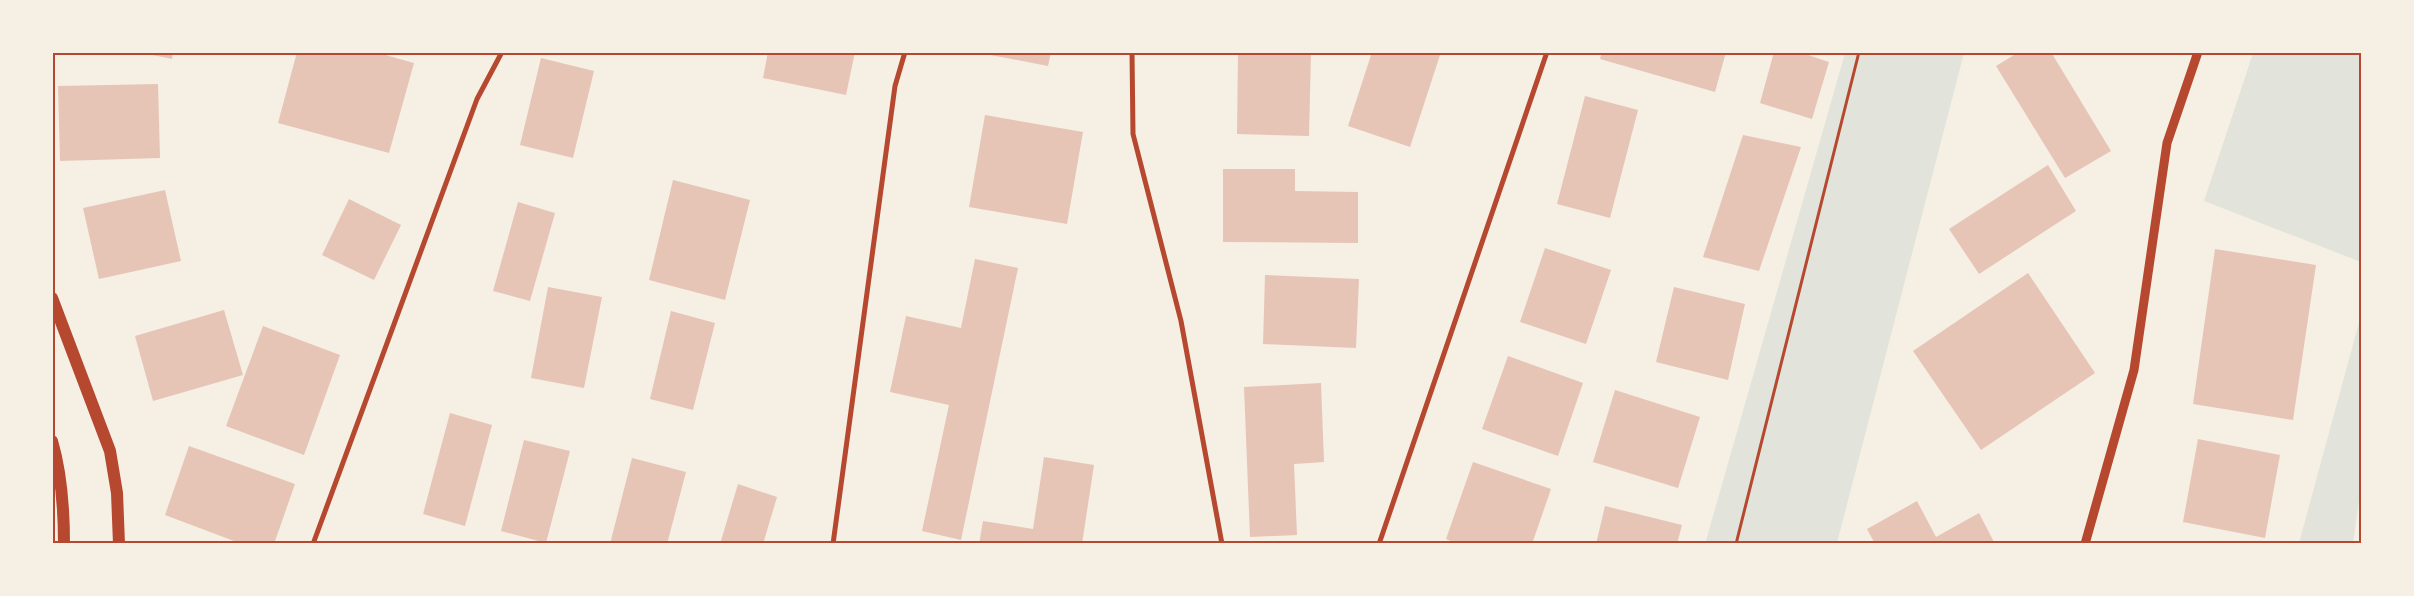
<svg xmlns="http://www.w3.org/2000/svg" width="2414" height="596" viewBox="0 0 2414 596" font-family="Arial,sans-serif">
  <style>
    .green { fill: #e2e4dc }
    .building { fill: #e6c5b7 }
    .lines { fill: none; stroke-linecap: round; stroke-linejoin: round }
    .path { stroke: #b5482f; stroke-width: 3 }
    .minor { stroke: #b5482f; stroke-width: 5 }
    .tertiary { stroke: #b5482f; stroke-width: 9 }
    .primary { stroke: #b5482f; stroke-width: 12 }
    .neatline { fill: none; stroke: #b5482f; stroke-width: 2 }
  </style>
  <rect width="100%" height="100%" fill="#f6efe4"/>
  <path class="green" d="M1845,53H1964L1837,543L1705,544Z
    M2253,53H2361V262L2204,201Z
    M2361,315L2362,479L2353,543H2299Z"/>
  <path class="building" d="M138,52H173L172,59Z
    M297,52H375L414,63L389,153L278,123Z
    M768,52H855L846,95L763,78Z
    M975,52H1051L1048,66Z
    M1238,52H1311L1309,136L1237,134Z
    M1372,52H1441L1410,147L1348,126Z
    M1602,52H1726L1715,92L1600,59Z
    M1774,52H1799L1829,62L1812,119L1760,103Z
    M2019,52H2051L2111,151L2065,178L1996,66Z
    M541,58L594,71L573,158L520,145Z
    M158,84L160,158L60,161L58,86Z
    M1585,96L1638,110L1610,218L1557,204Z
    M985,115L1083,132L1067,224L969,207Z
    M1743,135L1801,147L1759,271L1703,257Z
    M2048,165L2076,211L1979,274L1949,229Z
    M1223,169H1295V191L1358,192V243L1223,242Z
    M673,180L750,200L725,300L649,280Z
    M165,190L181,261L99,279L83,208Z
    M349,199L401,225L374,280L322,255Z
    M518,202L555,213L530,301L493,291Z
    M1545,248L1611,270L1586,344L1520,322Z
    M2215,249L2316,265L2293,420L2193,404Z
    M975,259L1018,268L961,540L922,531L949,405L890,392L906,316L961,328Z
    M2028,273L2095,373L1981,450L1913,351Z
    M1265,275L1359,279L1356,348L1263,344Z
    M548,287L602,297L584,388L531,378Z
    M1674,287L1745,304L1728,380L1656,362Z
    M224,310L243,375L153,401L135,336Z
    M671,311L715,323L693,410L650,399Z
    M263,326L340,355L304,455L226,426Z
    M1508,356L1583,383L1558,456L1482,429Z
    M1321,383L1324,462L1294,464L1297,535L1250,537L1244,387Z
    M1615,390L1700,417L1678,488L1593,462Z
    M450,413L492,425L465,526L423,514Z
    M2198,439L2280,455L2265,538L2183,522Z
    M524,440L570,451L546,543L501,531Z
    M189,446L295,484L274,544H242L165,515Z
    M1044,457L1094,465L1082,544H979L983,521L1033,529Z
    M632,458L686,472L667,544H610Z
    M1473,462L1551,489L1532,544H1458L1446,539Z
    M738,484L777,497L763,544H720Z
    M1917,501L1936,537L1979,513L1995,544H1875L1867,529Z
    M1605,506L1682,525L1677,544H1596Z"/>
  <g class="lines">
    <path class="path" d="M1736,544L1859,52"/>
    <path class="minor" d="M1132,52L1133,134L1181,321L1222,544
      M313,544L477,99L502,52
      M833,544L895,86L905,52
      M1379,544L1547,52"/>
    <path class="tertiary" d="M2085,544L2134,370L2167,143L2198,52"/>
    <path class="primary" d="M52,298L110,451L117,493L119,544
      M52,441C62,475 64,509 64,544"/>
  </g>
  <rect width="2414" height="596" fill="none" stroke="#f6efe4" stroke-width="108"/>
  <rect x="54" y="54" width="2306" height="488" class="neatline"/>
</svg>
